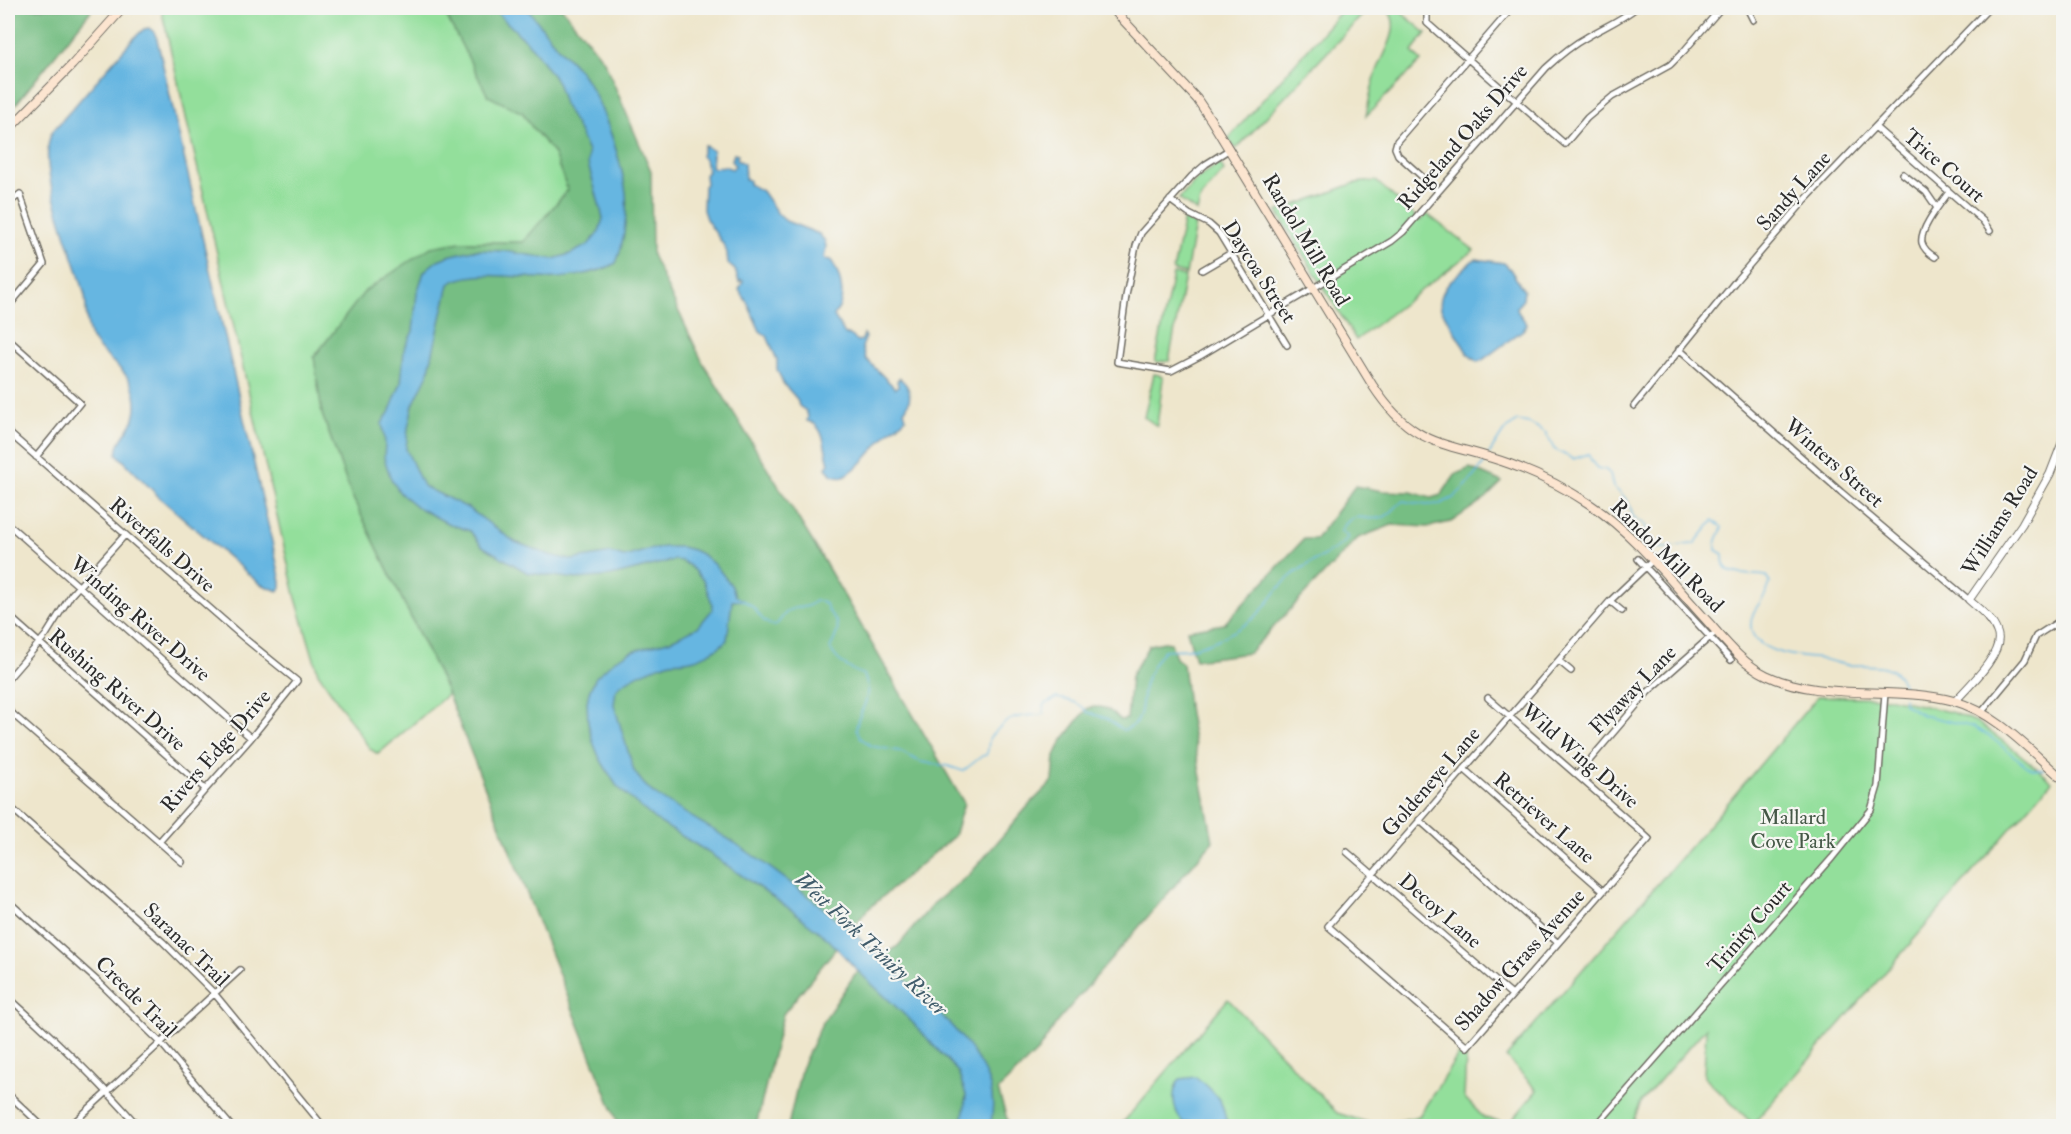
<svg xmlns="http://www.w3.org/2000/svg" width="2071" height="1134" viewBox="0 0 2071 1134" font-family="'IM FELL Double Pica',serif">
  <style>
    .green { fill: #93df9b; stroke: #5f8563; stroke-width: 1.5 }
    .forest { fill: #76be83; stroke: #507457; stroke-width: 1.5 }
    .water { fill: #66b6e1; stroke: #487086; stroke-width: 1.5 }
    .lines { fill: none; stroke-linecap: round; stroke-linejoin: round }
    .stream { stroke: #66b6e1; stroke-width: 1.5 }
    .minor-casing { stroke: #6f6c63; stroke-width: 8 }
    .tertiary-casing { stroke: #6f6c63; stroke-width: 9 }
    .secondary-casing { stroke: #6f6c63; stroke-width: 10 }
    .minor { stroke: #fff; stroke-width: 5 }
    .tertiary { stroke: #fff; stroke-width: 7 }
    .secondary { stroke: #fce5d0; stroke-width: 8 }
    .labels { text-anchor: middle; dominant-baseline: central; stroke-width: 4.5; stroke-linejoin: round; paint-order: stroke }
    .street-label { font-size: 21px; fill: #2b2b2b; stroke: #f6f6f2 }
    .park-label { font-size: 21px; fill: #455847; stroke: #f6f6f2 }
    .water-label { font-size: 22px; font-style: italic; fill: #405c6b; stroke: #f6f6f2 }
  </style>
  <rect width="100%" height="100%" fill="#f6f6f2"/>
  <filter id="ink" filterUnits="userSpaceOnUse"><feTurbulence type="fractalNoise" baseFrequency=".0167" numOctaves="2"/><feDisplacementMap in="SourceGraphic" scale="12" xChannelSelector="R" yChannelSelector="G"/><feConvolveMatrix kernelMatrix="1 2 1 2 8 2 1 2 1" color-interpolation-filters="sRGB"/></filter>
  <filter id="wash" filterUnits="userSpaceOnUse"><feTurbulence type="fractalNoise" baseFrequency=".008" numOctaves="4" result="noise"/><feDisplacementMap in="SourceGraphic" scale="24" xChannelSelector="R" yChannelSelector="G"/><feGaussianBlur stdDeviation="1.35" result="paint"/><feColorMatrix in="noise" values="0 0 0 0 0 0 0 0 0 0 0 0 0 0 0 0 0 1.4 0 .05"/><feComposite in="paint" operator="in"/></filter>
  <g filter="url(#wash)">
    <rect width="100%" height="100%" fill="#eee6cc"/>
    <path class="green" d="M161,8H444L445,13L488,95L523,113L532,127L554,154L568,190L524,242H460L322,414L351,494L448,694L378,754L370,749L318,673L295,595Z
      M1344,8H1369L1236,149L1228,139Z
      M1386,8H1396L1426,33L1412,52L1421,61L1366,116C1369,102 1371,87 1376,74C1382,54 1405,27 1386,8Z
      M1220,163L1224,171L1201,197L1197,212L1179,199L1197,179Z
      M1376,181L1421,221L1427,214L1474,250L1356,340L1277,212L1355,183Z
      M1184,218L1195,225L1186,274L1173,271Z
      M1173,274L1185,276L1169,361L1155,362Z
      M1154,374L1159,375L1163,378L1157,426L1144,417Z
      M1818,696L1891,698L1954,713L1977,722L2015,750L2052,781L1753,1124L1704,1077L1706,1028L1641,1102L1631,1126H1120L1228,999L1337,1113L1379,1126L1419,1116L1458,1055L1466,1057L1464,1097L1484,1118L1510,1123L1537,1090L1506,1057L1710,824Z"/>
    <path class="forest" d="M8,8H93L8,114Z
      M444,8H562L604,61L651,171L652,255L703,363L817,549L964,803L954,836L867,910L783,1014L756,1126H619L445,687L351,494L322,414L314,357L365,291L431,247L460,242H523L568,190L554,154L532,127L523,113L488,96L445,13Z
      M1470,468L1502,482L1486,498L1451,522L1428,527L1392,525L1358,538L1249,653L1195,660L1187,630L1224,624L1304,539H1316L1355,486L1383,491L1411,492L1431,498L1441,495L1456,474Z
      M1164,642L1171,643L1176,658L1183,664L1189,714L1213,841L1057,1022L1038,1051L998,1090L1008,1122L1007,1126H788L801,1069L822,1023L855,974L898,946L933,904L970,874L1029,805L1053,781L1055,756L1062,741L1088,708C1105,705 1108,709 1121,720L1127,719L1131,676L1149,645Z"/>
    <path class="water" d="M492,8H526C536,19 545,31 555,44C562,53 572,61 580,71C602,100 618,150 625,186C629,205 624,245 616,263C598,274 559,280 538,278C515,277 469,270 449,284L428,374L413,405L408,428L406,449L423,486L468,508L515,542L550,555L571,560L611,553L624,557L648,550L664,547H681L693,550L703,555L717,567L731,585L736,597L743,600L732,601L727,640C718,650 698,660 685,661C680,662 676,661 671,662C654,667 629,677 616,689L614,705L634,771L643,783L653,793C680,811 708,826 735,843C801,888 865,939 922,996C945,1018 968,1041 983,1069C993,1087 995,1107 990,1126H962L966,1095L958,1072L912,1022L859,972L829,940L794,912L706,851L657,821L625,794L616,785L600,759L593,742L588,723L587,702L589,692L596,677L615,660L632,651L671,640L698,627L712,610V603L703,580L690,566L682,561L674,560L611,576L578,579L528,573L482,546L470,531L447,523L417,507L400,493L391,479L384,458L385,443L382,423L389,413L401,383L404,350L413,331L417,293L424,272L428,268L438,260L448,256L473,250L504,251L553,259L570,254L588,245L599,232L603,218L588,164V152L577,127L564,104L557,82L532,47Z
      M149,28L154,32L157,39L281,581V588L278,591L260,584L161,499L117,454C119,430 141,429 135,395C130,368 102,359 91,337C85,324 87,309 85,296C76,256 34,169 52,132L133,39L144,29Z
      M704,145L713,151L711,167L714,168L724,166L732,169L735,166L732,161L734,153L738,154L737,160L744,163L745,179L749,180V184L762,191L778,214L786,221L819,234L825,241L826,247L824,259L831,260C839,273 846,293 839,308C837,311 835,313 834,316L845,334L850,335L858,341L862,340L864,334L866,337L862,347L866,359L895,388L898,386L897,381L899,378C911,386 913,400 904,411L906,418C900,425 893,428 887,434C873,449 861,468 842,477L832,475L826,468L829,463C824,448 825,424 807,421L808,416L806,411L799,406L797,399L783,383L777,369V360L767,336L760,331L747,302L739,290L743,281L741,280L739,282L735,270L728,264L727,253L723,244L706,219L703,210L704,186L706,184L705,175L708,171L705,160L701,156Z
      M1476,259L1504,263L1510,269L1524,291L1523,299L1517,307L1518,312L1527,324L1523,330L1481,361L1477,362L1468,354L1441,309C1436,289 1459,274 1472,261Z
      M1196,1077C1205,1083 1220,1097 1223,1108C1225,1115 1225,1119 1229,1126H1195L1190,1122L1183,1123C1173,1110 1170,1092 1180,1079Z"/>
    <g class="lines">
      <path class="stream" d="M1489,454L1503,432L1517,421L1529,423L1540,429L1546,433L1554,449L1573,459L1588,454L1592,462L1597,468L1606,470L1610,474L1613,487C1625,496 1630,502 1633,517L1645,524L1648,537L1654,547C1665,551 1681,544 1694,544L1713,521L1722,527C1721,536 1715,536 1716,550L1723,554C1723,558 1723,561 1724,564C1727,577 1756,574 1766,576L1770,582C1768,599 1749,608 1751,627C1753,654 1802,657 1821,659C1830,660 1839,664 1848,665C1860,666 1873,664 1884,667C1895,670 1903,679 1904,690
        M735,597C741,600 748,602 753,607C760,615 763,624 775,626C781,621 784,611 792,609C803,605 805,610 815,601H821L826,604C828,611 829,612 834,618C842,628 835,637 830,648C837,662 849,669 864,675L868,687L866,701L858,720L856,729L861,738L871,746L899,751L921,762L948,766L963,771L982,756L986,755C990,749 987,743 990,737C991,736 996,731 997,730C1013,713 1024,717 1044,714V705L1056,698C1067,700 1081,702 1087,712L1105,718L1123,730C1146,725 1140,702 1145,683C1149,671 1156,660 1164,650C1172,649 1179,650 1187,649C1211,645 1242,630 1260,612C1270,601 1278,587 1290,577C1307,562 1330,555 1347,540V536L1341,531C1354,506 1365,524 1384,517C1391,514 1396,506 1403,501L1426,505L1440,504L1453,498L1466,486L1486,461
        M1904,698V704L1923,715L1973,727L1988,735L2027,766L2034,769L2044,770
        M2055,768L2064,767"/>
    </g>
  </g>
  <g filter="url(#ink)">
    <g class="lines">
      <g class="minor-casing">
        <path id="minor" d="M1427,8V23L1565,144L1587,118L1612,97L1670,65L1684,51L1721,8
          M1747,8L1753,20
          M1875,127L1983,221L1990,231
          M1230,149L1206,164L1192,176L1141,233L1136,246L1126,296L1117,362L1171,371L1200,356L1392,241L1403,232L1546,68C1559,56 1572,45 1587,37C1604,27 1621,20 1636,8
          M1903,174L1926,192L1937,208
          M1438,191L1398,155L1395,148L1397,141L1512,8
          M1170,200L1189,214L1209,224L1219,233L1287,345
          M8,204L20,194L44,264L8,307
          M1935,257C1930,254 1924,250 1922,243C1919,229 1941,203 1949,192
          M1202,270L1231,253
          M8,339L80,403L36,457
          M1679,349L1841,492L1969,600
          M1634,406L1734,283L1805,200L1989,8
          M8,432L244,638L297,681L251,738L159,842
          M8,524L251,738
          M1638,559L1731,660
          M1610,601L1622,611
          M8,615L205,789
          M1559,661L1571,671
          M8,679L46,635L71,595L125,535
          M1488,698C1542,745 1596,791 1649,839L1467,1047L1328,926L1610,601L1652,561
          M8,710L182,862
          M1981,713L2025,660L2036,636L2064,618
          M1464,769L1603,891
          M1577,775L1648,692L1717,631
          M8,805L163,942L214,993L323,1126
          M1419,820L1558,943
          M1347,852L1512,995
          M8,901L103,986L160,1042L231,1126
          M8,997C54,1038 98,1080 138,1126
          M8,1094L42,1126
          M70,1126L240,970
          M1596,1126L1832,858L1871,810L1878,786L1885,693"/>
      </g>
      <g class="tertiary-casing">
        <path id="tertiary" d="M1955,701C1968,687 2006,652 1997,632C1992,618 1979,609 1969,600L2022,524L2050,474L2064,438"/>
      </g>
      <g class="secondary-casing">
        <path id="secondary" d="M1112,8L1197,99L1211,120L1373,386C1415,450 1446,441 1510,464C1537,474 1567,489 1591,505C1637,536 1672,583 1709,623C1726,642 1743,664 1766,675C1822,702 1894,685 1954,701C1997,713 2031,752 2064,780
          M8,130L72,65L123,8"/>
      </g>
      <use href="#minor" class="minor"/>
      <use href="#tertiary" class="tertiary"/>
      <use href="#secondary" class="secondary"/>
    </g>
  </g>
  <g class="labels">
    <g class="street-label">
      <text transform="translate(1463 137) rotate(-49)">Ridgeland Oaks Drive</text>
      <text transform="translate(1944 166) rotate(41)">Trice Court</text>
      <text transform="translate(1794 191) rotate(-48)">Sandy Lane</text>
      <text transform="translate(1306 240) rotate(59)">Randol Mill Road</text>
      <text transform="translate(1259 272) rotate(57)">Daycoa Street</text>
      <text transform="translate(1834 463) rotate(41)">Winters Street</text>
      <text transform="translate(2000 521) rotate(-58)">Williams Road</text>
      <text transform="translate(162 545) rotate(41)">Riverfalls Drive</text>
      <text transform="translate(1667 556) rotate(45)">Randol Mill Road</text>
      <text transform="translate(140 619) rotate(41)">Winding River Drive</text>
      <text transform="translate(117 690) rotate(41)">Rushing River Drive</text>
      <text transform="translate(1633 690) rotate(-46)">Flyaway Lane</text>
      <text transform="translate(216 751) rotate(-49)">Rivers Edge Drive</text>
      <text transform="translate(1580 756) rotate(41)">Wild Wing Drive</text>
      <text transform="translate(1431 782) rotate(-49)">Goldeneye Lane</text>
      <text transform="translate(1544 818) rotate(41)">Retriever Lane</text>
      <text transform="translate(1440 911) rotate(41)">Decoy Lane</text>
      <text transform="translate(1750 927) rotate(-49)">Trinity Court</text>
      <text transform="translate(186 945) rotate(44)">Saranac Trail</text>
      <text transform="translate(1520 960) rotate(-48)">Shadow Grass Avenue</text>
      <text transform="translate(136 997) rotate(45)">Creede Trail</text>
    </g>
    <g class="park-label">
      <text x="1793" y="817">Mallard<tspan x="1793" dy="24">Cove Park</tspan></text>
    </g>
    <g class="water-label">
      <text transform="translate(871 944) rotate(43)">West Fork Trinity River</text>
    </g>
  </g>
  <rect width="2071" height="1134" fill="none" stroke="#f6f6f2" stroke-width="30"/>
</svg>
